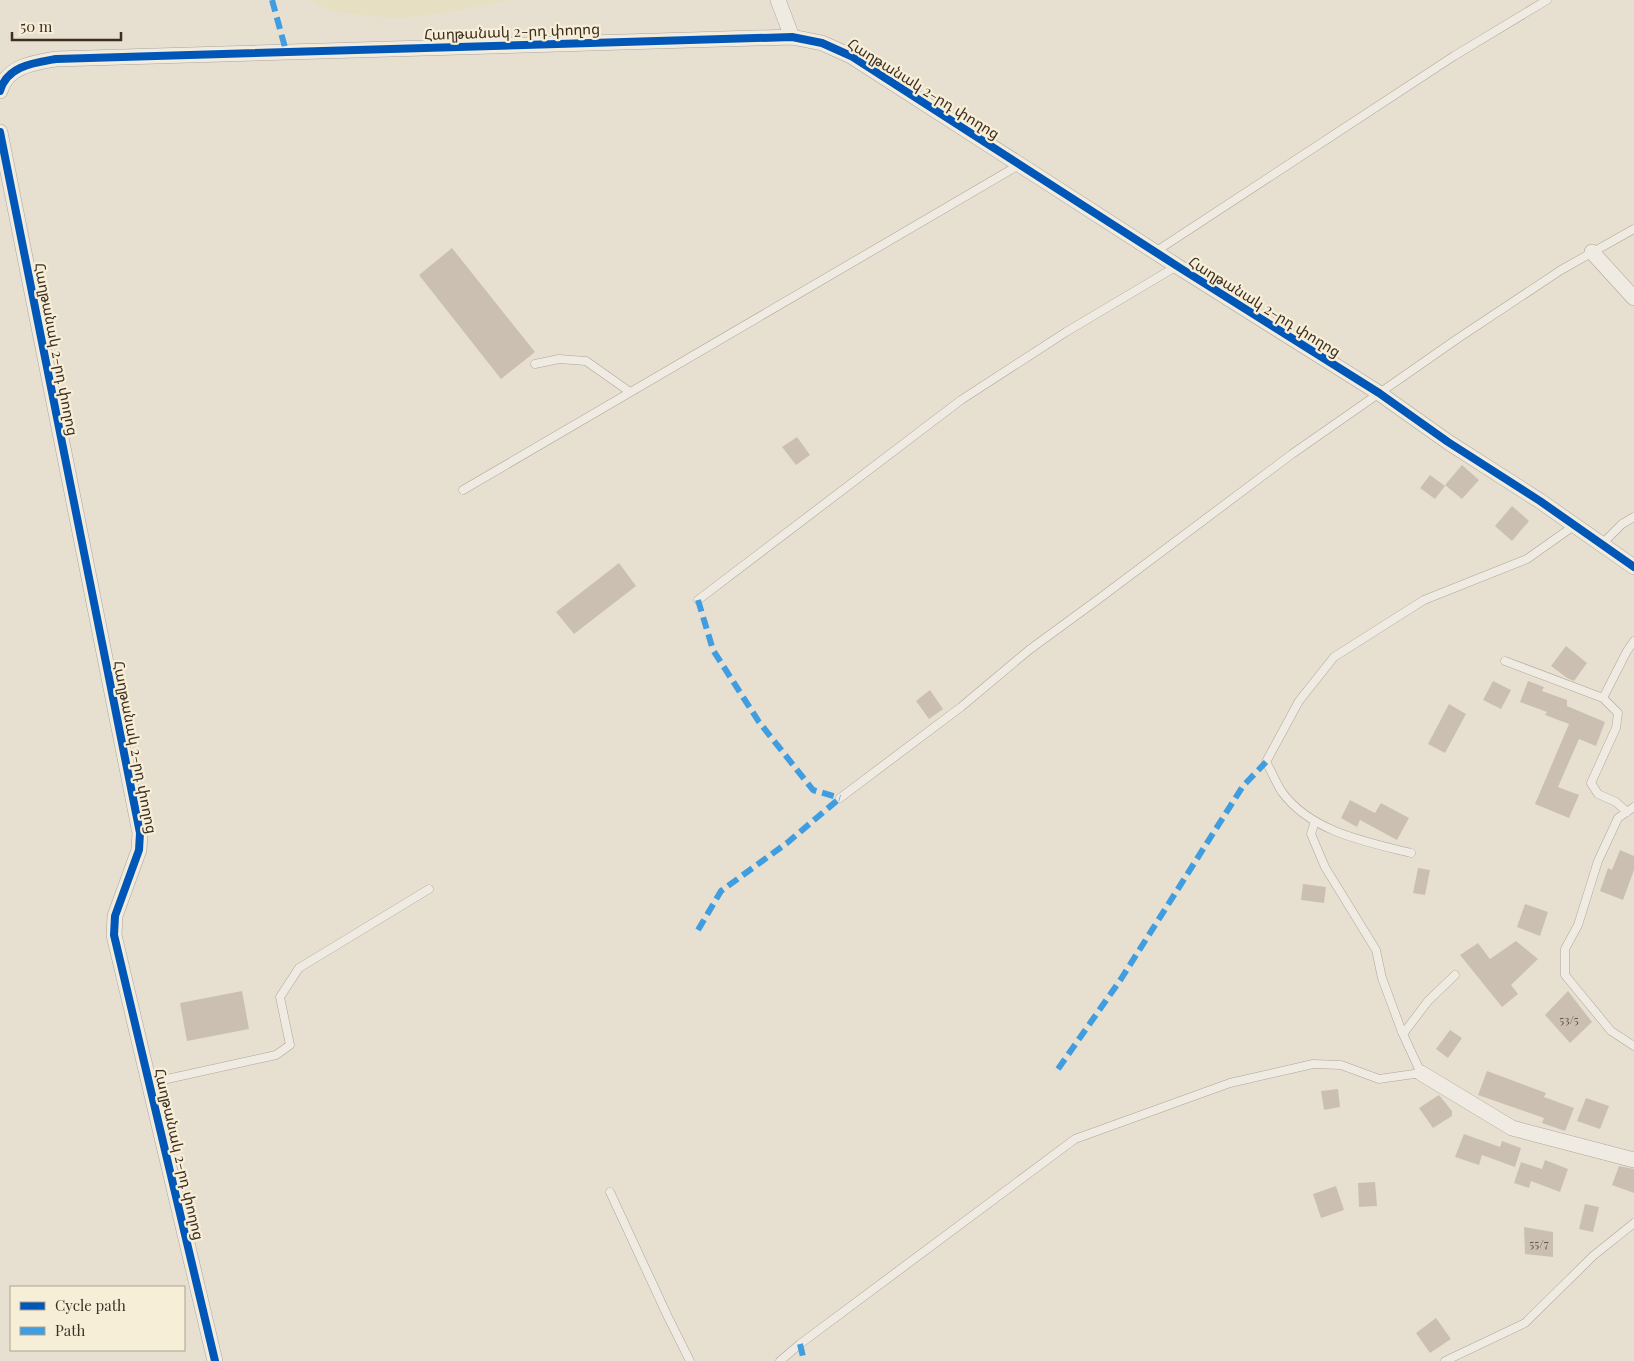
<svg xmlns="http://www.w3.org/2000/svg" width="1634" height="1361" viewBox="0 0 1634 1361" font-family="'Playfair Display','Noto Sans Armenian',serif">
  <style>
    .farmland { fill: #e6dfc2 }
    .building { fill: #cbbfb2 }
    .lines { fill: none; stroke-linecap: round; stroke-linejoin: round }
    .service-casing { stroke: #ada599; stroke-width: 9 }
    .minor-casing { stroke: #ada599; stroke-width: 16 }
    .service { stroke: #efebe3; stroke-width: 8 }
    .minor { stroke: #efebe3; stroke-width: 15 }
    .quiet { stroke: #3f9de0; stroke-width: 6; stroke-dasharray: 12 6; stroke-linecap: butt }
    .cycleway-casing { stroke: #f7eed8; stroke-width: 11 }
    .cycleway { stroke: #0057b8; stroke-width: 8 }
    .labels { text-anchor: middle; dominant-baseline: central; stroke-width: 4.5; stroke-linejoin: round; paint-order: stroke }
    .number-label { font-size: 12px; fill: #605244 }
    .street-label { font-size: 15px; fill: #3d2e20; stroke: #f7eed8 }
  </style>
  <rect width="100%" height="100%" fill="#e7e0d1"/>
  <path class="farmland" d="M310,0H510L440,14L395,18L349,14L328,10Z"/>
  <path class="building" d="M452,248L535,352L501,379L419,275Z
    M797,437L810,455L796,465L782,447Z
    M1462,465L1479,480L1462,499L1445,485Z
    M1430,475L1445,486L1435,499L1420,488Z
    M1512,506L1529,521L1512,541L1495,526Z
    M619,563L636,586L574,634L556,612Z
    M1566,646L1587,663L1574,681L1567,678L1551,666Z
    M1493,681L1511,690L1501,709L1483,700Z
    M1528,681L1544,687L1542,691L1567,700V706L1605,722L1596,746L1579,739L1558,787L1579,795L1569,818L1535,804L1569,724L1545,715L1547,712L1520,702Z
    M930,690L943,709L929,719L916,701Z
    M1449,704L1466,714L1445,753L1428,744Z
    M1350,800L1375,813L1381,803L1409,818L1397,840L1360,820L1357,827L1341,818Z
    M1620,850L1634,856V870L1623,900L1600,891L1608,868L1612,870Z
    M1418,868L1430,870L1425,895L1413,893Z
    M1303,884L1326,887L1324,903L1301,900Z
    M1525,904L1548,912L1540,936L1517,927Z
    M1516,941L1538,959L1511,985L1518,994L1502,1007L1460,955L1478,943L1490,959Z
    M242,991L249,1029L187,1041L180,1003Z
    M1568,991L1592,1022L1570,1043L1545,1015Z
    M1450,1030L1462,1038L1448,1058L1436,1049Z
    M1487,1071L1546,1093L1544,1097L1574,1108L1565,1131L1542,1123L1544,1118L1478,1095Z
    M1338,1089L1340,1107L1324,1110L1321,1091Z
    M1439,1095L1452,1111V1116L1433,1128L1419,1108Z
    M1586,1098L1609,1106L1600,1129L1577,1121Z
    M1464,1134L1500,1147L1502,1141L1521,1148L1515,1167L1482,1155L1479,1165L1455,1157Z
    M1545,1160L1568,1169L1560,1192L1531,1181L1529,1188L1514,1183L1521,1162L1542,1169Z
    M1619,1166L1634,1169V1193L1612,1185Z
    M1375,1182L1377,1206L1359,1207L1358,1183Z
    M1336,1186L1344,1210L1321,1218L1313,1194Z
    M1585,1204L1599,1207L1593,1232L1579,1229Z
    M1524,1227L1553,1232V1257L1525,1254Z
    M1436,1318L1451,1339L1430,1353L1416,1333Z"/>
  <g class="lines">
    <g class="service-casing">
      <path id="service" d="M1155,252L1454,56L1547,0
        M535,364L559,359L586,361L630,392
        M463,490L1019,165
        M1602,544L1622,524L1634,517
        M698,600L961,400L1066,332L1177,266
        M1505,661L1603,698L1618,713L1616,728L1591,783L1598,794L1616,802L1627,812
        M1603,698L1627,651L1634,641
        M840,798L961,707L1029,650L1100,598L1292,454L1457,339L1561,270L1634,229
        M1634,807L1618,818L1598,861L1578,925L1565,949V975L1611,1031L1634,1046
        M1411,853C1367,842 1311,832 1282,792C1276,783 1272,772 1266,762L1299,701L1334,657L1424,600L1527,559L1575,525
        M1403,1034L1428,1001L1455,975
        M149,1083L276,1055L290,1045L280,997L299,968L429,889
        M610,1192L668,1317L690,1361
        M780,1361L800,1344L1075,1139L1230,1083L1313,1064L1341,1065L1379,1079L1421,1073L1402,1032L1382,978L1376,950L1325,867L1311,834L1315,821
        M1445,1361L1525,1323L1593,1256L1634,1223"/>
    </g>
    <g class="minor-casing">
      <path id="minor" d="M778,0L792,37
        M0,91C7,66 33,63 56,59L792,37L822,43L851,56L1177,266L1379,393L1448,442L1540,501L1634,567
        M0,132L140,833L139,850L115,916L114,935L215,1361
        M1592,252L1634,298
        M1421,1073L1512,1128L1634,1160"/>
    </g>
    <use href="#service" class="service"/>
    <use href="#minor" class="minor"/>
    <path class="quiet" d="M272,0L286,51
      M698,600L713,650L759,722L813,790L840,798
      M698,930L721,891L787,843L840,798
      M1058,1069L1121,979L1243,786L1266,762
      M800,1344L804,1361"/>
    <g class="cycleway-casing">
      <path id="cycleway" d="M0,91C7,66 33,63 56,59L792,37L822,43L851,56L1177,266L1379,393L1448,442L1540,501L1634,567
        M0,132L140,833L139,850L115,916L114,935L215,1361"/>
    </g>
    <use href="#cycleway" class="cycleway"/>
  </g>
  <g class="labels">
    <g class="number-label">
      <text x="1569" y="1019">53/5</text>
      <text x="1539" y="1243">55/7</text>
    </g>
    <g class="street-label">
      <text transform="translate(512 31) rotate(-2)">Հաղթանակ 2-րդ փողոց</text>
      <text transform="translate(924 88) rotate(32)">Հաղթանակ 2-րդ փողոց</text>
      <text transform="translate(1265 306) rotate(32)">Հաղթանակ 2-րդ փողոց</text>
      <text transform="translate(57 349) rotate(79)">Հաղթանակ 2-րդ փողոց</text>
      <text transform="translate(136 747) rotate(79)">Հաղթանակ 2-րդ փողոց</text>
      <text transform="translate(180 1154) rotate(77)">Հաղթանակ 2-րդ փողոց</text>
    </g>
  </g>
  <rect x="10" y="1286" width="175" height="65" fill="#f7eed8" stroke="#ada18e"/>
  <rect x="20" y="1302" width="25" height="8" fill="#0057b8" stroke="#ada18e"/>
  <text x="55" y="1311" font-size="15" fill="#3d2e20">Cycle path</text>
  <rect x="20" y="1327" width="25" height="8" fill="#3f9de0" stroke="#ada18e"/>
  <text x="55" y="1336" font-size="15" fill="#3d2e20">Path</text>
  <path d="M12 32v8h109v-8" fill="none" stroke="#3d2e20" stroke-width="2.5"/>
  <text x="20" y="32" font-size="15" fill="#3d2e20" stroke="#f7eed8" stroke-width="4" paint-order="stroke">50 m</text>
</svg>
